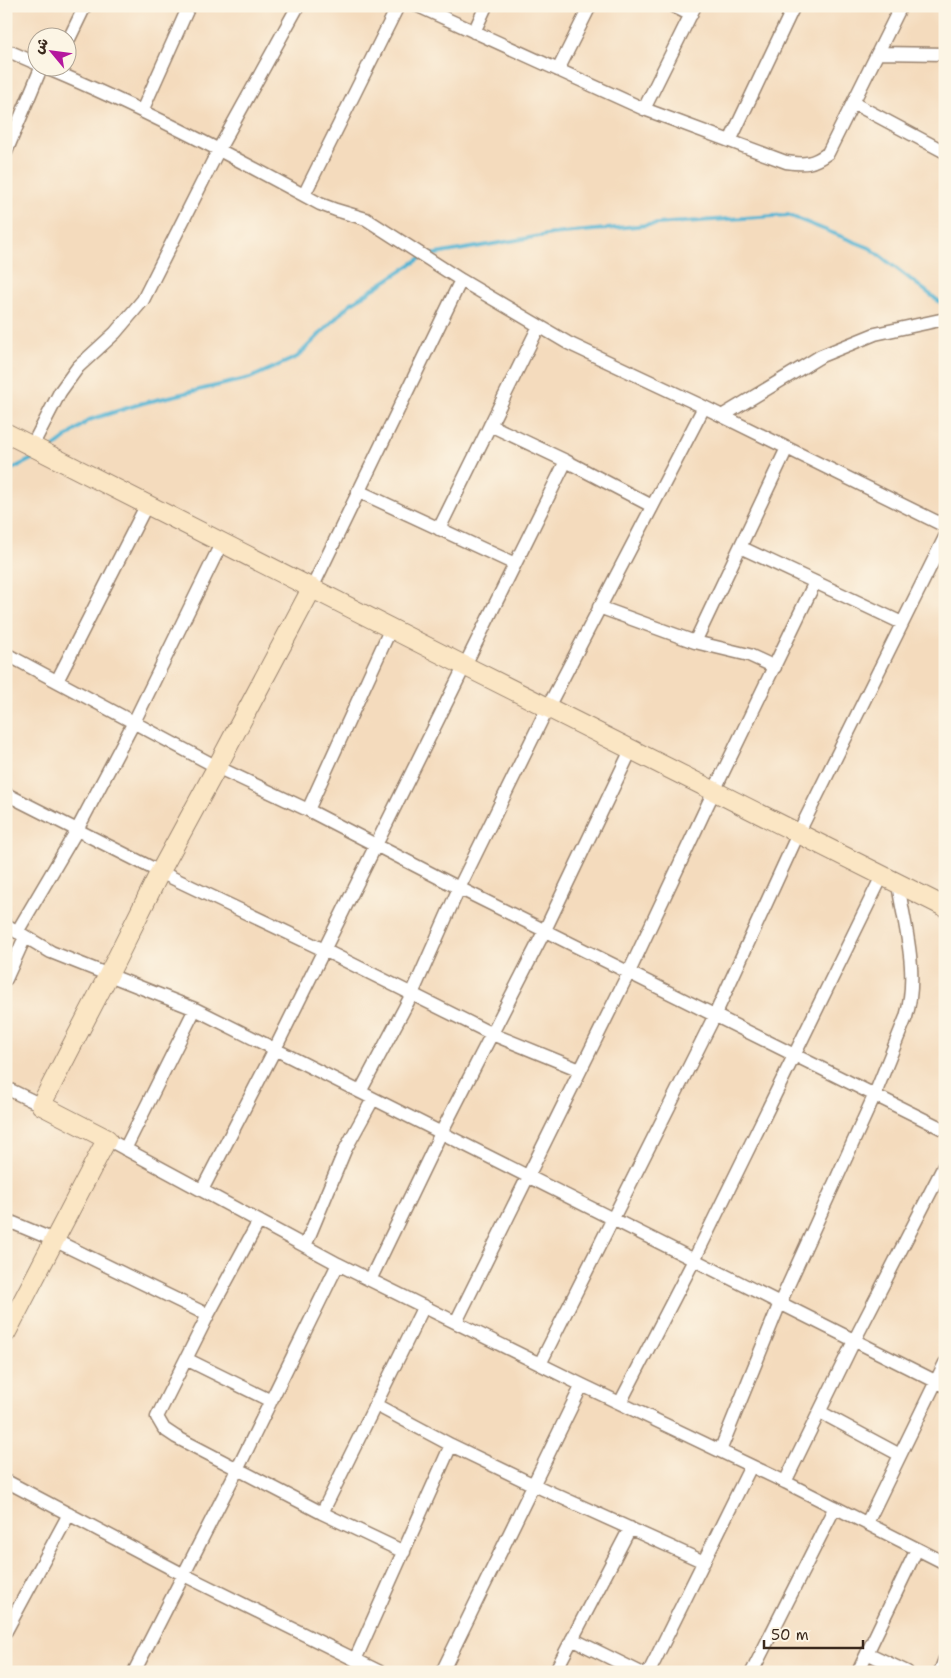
<svg xmlns="http://www.w3.org/2000/svg" width="951" height="1678" viewBox="0 0 951 1678" font-family="'Shantell Sans','Playpen Sans Arabic',sans-serif">
  <style>
    .lines { fill: none; stroke-linecap: round; stroke-linejoin: round }
    .stream { stroke: #55b4d3; stroke-width: 4 }
    .street-casing { stroke: #98826e; stroke-width: 15 }
    .secondary-casing { stroke: #98826e; stroke-width: 21 }
    .street { stroke: #fff; stroke-width: 12 }
    .secondary { stroke: #fbe6c4; stroke-width: 19 }
  </style>
  <rect width="100%" height="100%" fill="#fcf5e5"/>
  <filter id="ink" filterUnits="userSpaceOnUse"><feTurbulence type="fractalNoise" baseFrequency=".02" numOctaves="2"/><feDisplacementMap in="SourceGraphic" scale="10" xChannelSelector="R" yChannelSelector="G"/><feConvolveMatrix kernelMatrix="1 2 1 2 8 2 1 2 1" color-interpolation-filters="sRGB"/></filter>
  <filter id="wash" filterUnits="userSpaceOnUse"><feTurbulence type="fractalNoise" baseFrequency=".0096" numOctaves="4" result="noise"/><feDisplacementMap in="SourceGraphic" scale="20" xChannelSelector="R" yChannelSelector="G"/><feGaussianBlur stdDeviation="1.12" result="paint"/><feColorMatrix in="noise" values="0 0 0 0 0 0 0 0 0 0 0 0 0 0 0 0 0 1.4 0 .05"/><feComposite in="paint" operator="in"/></filter>
  <g filter="url(#wash)">
    <rect width="100%" height="100%" fill="#f4dbbd"/>
    <g class="lines">
      <path class="stream" d="M430,255L552,234L669,223L788,215L870,248L945,306
        M51,449L89,420L143,403L250,378L297,357L350,304L421,258
        M6,472L38,456"/>
    </g>
  </g>
  <g filter="url(#ink)">
    <g class="lines">
      <g class="street-casing">
        <path id="street" d="M418,6L644,109L786,162C805,165 813,164 828,153L901,6
          M673,6L691,15
          M474,32L486,6
          M68,41L85,6
          M6,50L38,64
          M878,53L945,54
          M46,68C140,107 230,155 320,204L336,210L366,219L461,280L568,343L704,407L945,526
          M558,70L590,6
          M853,103L945,152
          M644,109L695,6
          M142,111L189,6
          M730,141L794,6
          M6,152L41,68
          M304,195L398,6
          M722,416L821,356L875,334L945,319
          M490,425L566,461L652,506
          M32,446L60,392L78,367L115,333L143,300L219,149L298,6
          M358,491L515,564
          M439,529L539,326
          M740,547L815,582
          M312,588L461,280
          M599,607L695,642L749,655L775,667
          M695,642L787,448
          M6,654L217,767L308,810L459,888L945,1130
          M57,681L147,504
          M6,794L160,872L324,950L492,1034L580,1070
          M308,810L391,628
          M6,925L51,952L195,1009L945,1386
          M17,932L77,830L134,722L222,542
          M6,979L25,937
          M6,1088L41,1105
          M360,1092L412,994L459,888L548,707L704,407
          M107,1139L338,1264L582,1385L785,1482L945,1563
          M125,1149L195,1009
          M202,1190L275,1049L566,461
          M6,1220L54,1240L208,1315
          M259,1221L208,1315L157,1417L164,1429L176,1437L322,1513L404,1552
          M305,1246L345,1150L373,1099
          M370,1280L441,1133L545,930L631,750
          M456,1322L629,972L714,791L815,582L902,623
          M186,1359L271,1401
          M540,1364L715,1015L798,834L945,537
          M620,1403L694,1260L882,876
          M376,1405L451,1445L534,1485L704,1562
          M820,1412L900,1455
          M720,1451L780,1303L875,1094L906,1017C919,973 905,928 898,884
          M6,1481L184,1575L380,1672
          M785,1482L854,1341L945,1164
          M322,1513L424,1306
          M867,1523L945,1363
          M6,1631L69,1514
          M572,1639L639,1672
          M867,1653L907,1672
          M355,1660L451,1445
          M134,1672L237,1470L338,1264
          M442,1672L582,1385
          M555,1672L630,1528
          M649,1672L751,1466
          M752,1672L835,1507
          M858,1672L917,1549
          M940,1672L945,1659"/>
      </g>
      <g class="secondary-casing">
        <path id="secondary" d="M6,433L465,666L945,907
          M6,1333L107,1139L41,1105L109,974L160,872L217,767L312,588"/>
      </g>
      <use href="#street" class="street"/>
      <use href="#secondary" class="secondary"/>
    </g>
  </g>
  <rect width="951" height="1678" fill="none" stroke="#fcf5e5" stroke-width="25"/>
  <g transform="translate(52 52) rotate(299)"><circle r="24" fill="#fcf5e5" stroke="#afa495"/>
  <path d="M0-4L9 19L0 12L-9 19Z" fill="#b5179e"/>
  <text y="-8" font-size="14" font-weight="bold" text-anchor="middle" fill="#3b2a1e">ش</text>
  </g>
  <path d="M764 1640v8h99v-8" fill="none" stroke="#3b2a1e" stroke-width="2.5"/>
  <text x="771" y="1640" font-size="15" fill="#3b2a1e" stroke="#fcf5e5" stroke-width="4" paint-order="stroke">50 m</text>
</svg>
